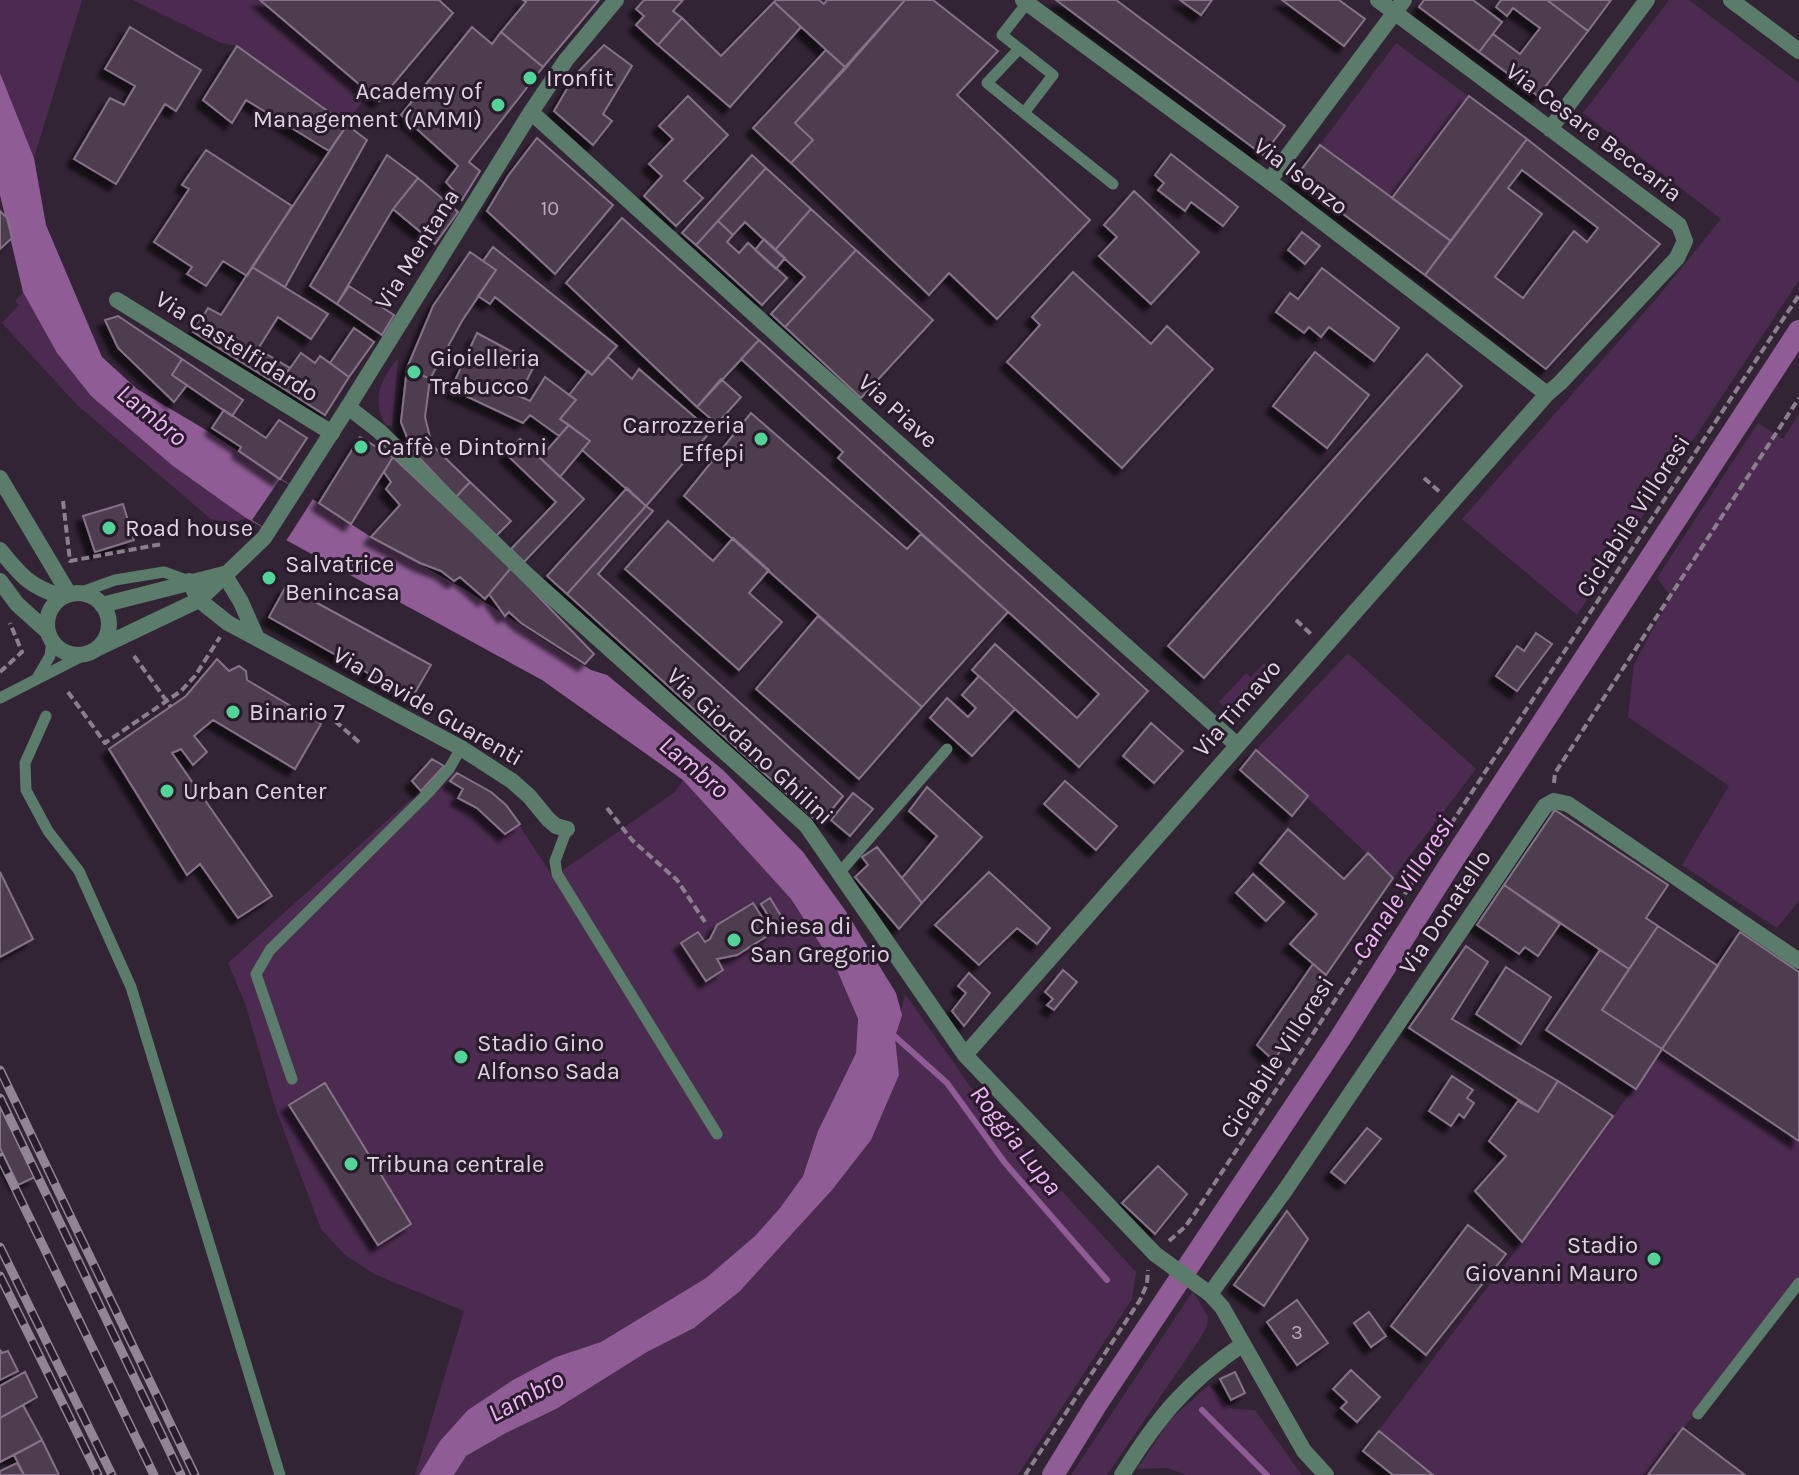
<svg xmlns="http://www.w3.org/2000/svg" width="1799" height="1475" viewBox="0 0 1799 1475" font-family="Karla,sans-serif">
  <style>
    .green { fill: #4c2b50 }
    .water { fill: #8f5c96 }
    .pier { fill: #332435 }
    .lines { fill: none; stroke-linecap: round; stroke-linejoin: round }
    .stream { stroke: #8f5c96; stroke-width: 6 }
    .canal { stroke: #8f5c96; stroke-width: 22 }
    .building { fill: #4e3e50; stroke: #847286; stroke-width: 2; fill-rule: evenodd; filter: url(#shadow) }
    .path { stroke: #8b7f8d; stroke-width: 4; stroke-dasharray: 8 4; stroke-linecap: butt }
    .service { stroke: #5b7c6a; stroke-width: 11 }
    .minor { stroke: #5b7c6a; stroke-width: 16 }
    .tertiary { stroke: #5b7c6a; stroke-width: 16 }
    .rail-casing { stroke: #918593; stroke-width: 9 }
    .rail { stroke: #291b2b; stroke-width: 6; stroke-dasharray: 18; stroke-linecap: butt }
    .poi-dot { fill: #52d397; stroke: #291b2b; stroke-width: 3 }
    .labels { text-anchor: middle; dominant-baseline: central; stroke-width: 6; stroke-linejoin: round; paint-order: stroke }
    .number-label { font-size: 20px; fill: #baaebb }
    .poi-label { font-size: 24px; fill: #ded4df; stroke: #291b2b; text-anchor: start }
    .street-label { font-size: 24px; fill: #ded4df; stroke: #291b2b }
    .water-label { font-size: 26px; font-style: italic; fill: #efb5f6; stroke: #291b2b }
  </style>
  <defs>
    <filter id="shadow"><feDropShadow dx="-7" dy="7" stdDeviation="2" flood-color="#0009"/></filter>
  </defs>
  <rect width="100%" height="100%" fill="#332435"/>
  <path class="green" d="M0,0H82L34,158L0,73Z
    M133,0H260L368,92L347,125L237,46L221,43Z
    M1669,0H1689L1799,83V280L1577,615L1462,519L1657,298L1721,219L1583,113Z
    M1396,43L1527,139L1425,275L1295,178Z
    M23,292L57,353L91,396L173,466L246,518L234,523L211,519L77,405L2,323L19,305L15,301Z
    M398,359L392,426L386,425C371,402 380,378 398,359Z
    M1799,414V901L1777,928L1682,865L1729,786L1628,717L1634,664L1671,596L1657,578L1758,423L1783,439Z
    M1348,653L1476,769L1393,878L1256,750Z
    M1264,663L1271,668L1231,713L1219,702L1246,673L1251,677Z
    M432,759L479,785L506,805L553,877L675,792L683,780L791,899L837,970L858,1020L856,1053L818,1131L803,1176L780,1208L755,1236L706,1278L601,1342L556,1357L513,1380L440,1441L419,1475H415L464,1311L374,1274L345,1255L321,1229L275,1107L246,1006L228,963L420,791L412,781Z
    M905,994L984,1106L1136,1272L1132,1299L1018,1475H454L466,1456L506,1433L556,1409L647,1352L694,1328L740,1291L832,1190L871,1140L899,1075L895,1037Z
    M1662,1049L1799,1141V1276L1648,1475H1393L1363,1451L1522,1242Z
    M1193,1291L1208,1317L1207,1326L1199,1340L1107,1475H1071Z
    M1209,1385L1232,1409L1255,1410L1302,1475H1186L1168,1468L1137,1469L1170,1420Z"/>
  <path class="water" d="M0,73L34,158L46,225L102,357L137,389L206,430L371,537L463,588L591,670L607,675L723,770L803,852L845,910L896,993L902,1015L895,1037L899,1075L871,1140L832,1190L740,1291L694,1328L647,1352L556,1409L506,1433L466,1456L454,1475H419L440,1441L468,1410L513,1380L556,1357L601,1342L706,1278L755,1236L780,1208L803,1176L818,1131L856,1053L858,1019L837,970L791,899L683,780L542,680L246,518L173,466L91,396L57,353L23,292L0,195Z"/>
  <path class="pier" d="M280,479L313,499L286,541L252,520Z"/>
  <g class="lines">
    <path class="stream" d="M890,1032L947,1083L1005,1163L1107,1280
      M1202,1410L1267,1475"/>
    <path class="canal" d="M1053,1475L1096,1405L1339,1040L1449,866L1799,331"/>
  </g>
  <path class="building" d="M260,0H439L453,13L379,101Z
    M523,0H599L543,67L501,32L526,2Z
    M644,0H683L673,11L682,18L658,45L636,25L644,16L636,9Z
    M776,0H819L824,4L827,0H905L846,68L774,2Z
    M905,0H933L998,51L957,95L1090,220L997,319L949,273L929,295L791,163L813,140L795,123Z
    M1056,0H1116L1285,126L1263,155Z
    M1180,0H1212L1201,15Z
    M1282,0H1339L1365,19L1344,46Z
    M1424,0H1473L1502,22L1479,52L1419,7Z
    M1501,0H1547L1588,31L1538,96L1479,52L1493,34L1520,54L1540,28L1513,8L1507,16L1496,7Z
    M1547,0H1611L1588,31Z
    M774,2L801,27L730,107L658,45L682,18L721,56Z
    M130,27L201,70L176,111L165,104L116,184L74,159L110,98L124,105L135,86L105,69Z
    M472,27L492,44L501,32L543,67L469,162L480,171L462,200L446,182L458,166L401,115Z
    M604,45L632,66L603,114L612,121L593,145L554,111L575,75Z
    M237,46L347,125L329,151L246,100L232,123L203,100Z
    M826,50L846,68L795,123L813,140L791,163L753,128Z
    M688,96L728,135L684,181L703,198L676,226L644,196L662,176L649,164L673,139L659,126Z
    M1469,96L1527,139L1451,241L1392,198Z
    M347,125L367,140L285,287L252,267Z
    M537,138L613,205L555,274L487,211L508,176Z
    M1527,139L1660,244L1546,369L1425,275ZM1522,170L1598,228L1587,242L1574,231L1523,298L1495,277L1542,214L1508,188Z
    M1320,145L1451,241L1425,275L1295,178Z
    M206,150L292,206L247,276L223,261L206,286L187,274L192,267L154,242L189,189L182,185Z
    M1171,154L1238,207L1223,226L1191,202L1185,211L1158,190L1164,183L1155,175Z
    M387,155L418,178L393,209L337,304L310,286Z
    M752,155L766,168L696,245L682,233Z
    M766,168L811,209L775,250L745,222L733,235L718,221Z
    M418,178L458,212L435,244L393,209Z
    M1134,191L1199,252L1151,304L1099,256L1117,237L1104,225Z
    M811,209L856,250L785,327L771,314L805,277L775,250Z
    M0,211L7,218L12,238L0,249Z
    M622,218L759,340L697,407L566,283Z
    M718,221L733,235L727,242L739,253L748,243L787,278L762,305L696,245Z
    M1302,232L1320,246L1305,264L1288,250Z
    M764,239L785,258L776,269L755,250Z
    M493,247L617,346L592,375L495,297L490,304L478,296L496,270L483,261Z
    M856,250L933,320L861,398L785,327Z
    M470,252L496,270L462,321L430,379L407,368L433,306Z
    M252,267L328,314L311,339L278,317L258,349L290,368L278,385L193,332L208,308L221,315Z
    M1322,268L1399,328L1374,361L1329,327L1321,337L1309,327L1304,333L1276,312L1290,293L1298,299Z
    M1073,272L1151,344L1167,326L1213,369L1122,468L1007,362L1040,325L1032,317Z
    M349,286L394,315L382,335L337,304Z
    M118,316L182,359L172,375L187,385L174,402L118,348L105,320Z
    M354,328L374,342L349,377L330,363Z
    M477,333L535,364L519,396L530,401L545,377L576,400L560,419L569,425L559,436L530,415L523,423L451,389Z
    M759,340L1148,691L1079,767L972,670L995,644L1077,718L1099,694L838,458L843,452L741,359Z
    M1315,352L1369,395L1327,448L1273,406Z
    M301,353L315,363L320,356L349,377L325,415L278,385Z
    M1427,354L1462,386L1204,678L1168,646Z
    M608,357L632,379L639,369L711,431L646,506L582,450L590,441L560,419L576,400L569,395L588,371L592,375Z
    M182,359L243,400L232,416L172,375Z
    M407,368L430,379L425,417L432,445L470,482L456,497L412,450L401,422Z
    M721,379L741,397L717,424L697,407Z
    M224,410L266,438L279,420L307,438L280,479L239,451L241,447L212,428Z
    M751,413L907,549L921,534L1008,612L922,707L684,496Z
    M569,425L590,441L560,477L540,458Z
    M360,437L393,457L351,524L319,503Z
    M520,439L584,499L524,562L511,549L556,502L506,454Z
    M393,457L511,568L485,599L460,577L454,581L441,571L420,563L371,537L400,505L386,489L391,482L384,472Z
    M470,482L511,521L496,536L456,497Z
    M627,488L646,506L567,594L547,576Z
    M123,504L134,540L95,552L83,516Z
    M646,506L653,511L598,574L843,796L820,824L567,594Z
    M668,521L713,561L733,538L769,570L749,593L782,622L739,670L625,569Z
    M511,568L594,654L585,664L521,623L509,612L505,616L489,594Z
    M286,586L431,665L412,698L269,617Z
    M818,616L922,707L859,779L756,689Z
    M1536,633L1552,644L1517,691L1496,676L1517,646L1524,651Z
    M217,659L229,671L239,666L246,671L247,680L321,724L295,769L213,720L194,736L207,752L193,765L181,749L172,753L272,896L238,918L200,864L187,875L109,749L186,696Z
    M979,676L1015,709L972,756L930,718L947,698L968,717L976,708L962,695Z
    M1151,723L1183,751L1154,783L1123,756Z
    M1256,750L1308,796L1292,816L1240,770Z
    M432,759L444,766L421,791L412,781Z
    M457,773L491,792L506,805L520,824L505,834L477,808L458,798L463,789L450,781Z
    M1065,781L1117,826L1096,850L1044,804Z
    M927,787L982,837L922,903L902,878L937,836L909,811Z
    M853,793L873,809L850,836L831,820Z
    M1555,810L1668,885L1646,918L1658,926L1629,969L1504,885Z
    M1288,829L1344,879L1368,853L1393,878L1326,975L1290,944L1317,914L1260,863Z
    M877,847L922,903L899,929L855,877L868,865L862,857Z
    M0,872L33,939L0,957Z
    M989,872L1050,928L1037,944L1017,928L979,965L935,925Z
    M1253,874L1284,902L1266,921L1236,893Z
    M1504,885L1560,924L1538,956L1525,947L1519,954L1477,925Z
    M770,898L784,921L775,927L761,904Z
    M753,903L772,933L737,955L717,959L723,970L706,981L681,943L698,932L705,942L710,939L717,925Z
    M1658,926L1718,966L1662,1049L1602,1010Z
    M1740,932L1799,972V1141L1662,1049Z
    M1466,946L1488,962L1452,1019L1558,1081L1538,1112L1409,1028Z
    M1600,950L1629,969L1602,1010L1662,1049L1636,1089L1546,1030Z
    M1313,964L1326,975L1274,1061L1257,1045Z
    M1506,967L1551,997L1521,1044L1476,1014Z
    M1063,970L1077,982L1054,1010L1047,1005L1053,999L1045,992Z
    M969,973L990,993L964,1026L952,1011L966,993L958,986Z
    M1452,1076L1473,1090L1467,1098L1474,1103L1464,1118L1459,1114L1451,1126L1429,1111Z
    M1558,1081L1613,1116L1522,1242L1475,1191L1506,1156L1489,1141L1518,1101L1538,1112Z
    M325,1083L411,1224L378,1245L289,1105Z
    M0,1106L35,1177L18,1185L0,1148Z
    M1367,1128L1381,1139L1345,1183L1331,1172Z
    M1158,1166L1187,1194L1155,1234L1122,1203Z
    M1287,1211L1308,1239L1264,1306L1234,1285Z
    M1468,1225L1506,1254L1426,1355L1391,1326Z
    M1297,1300L1328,1343L1297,1365L1267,1322Z
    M1369,1312L1386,1336L1371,1347L1354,1323Z
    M0,1350L2,1353L8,1351L18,1371L0,1380Z
    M1351,1370L1380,1397L1357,1422L1341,1408L1347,1402L1333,1389Z
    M25,1372L37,1397L0,1418V1386Z
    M1235,1372L1245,1393L1231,1400L1220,1379Z
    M23,1405L42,1440L0,1462V1418Z
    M1683,1428L1745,1475H1648Z
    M1379,1431L1433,1475H1393L1363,1451Z
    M42,1440L59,1475H24L14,1455Z
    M17,1463L24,1475H0V1471Z"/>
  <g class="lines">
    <path class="path" d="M1424,478L1440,492
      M63,501L70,561L162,544
      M203,524L233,530L248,528
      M1296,620L1312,635
      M134,656L171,707
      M0,672L22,652L10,623
      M68,692L105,743L181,691L195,676L220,637
      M335,721L360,743
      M1554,783L1555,773L1799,398
      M607,808L632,840L677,880L705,922
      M1169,1241L1185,1227L1195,1213L1799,295
      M1025,1475L1140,1300L1147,1284L1148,1270"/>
    <path class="service" d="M1027,3L1002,35L1053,75L1024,113L1113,184
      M1019,49L987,83L1024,113
      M79,593L115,580L164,572L189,581
      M37,678L50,656L52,641
      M0,698L86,654
      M46,716L25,763L26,790L48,831L79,871L131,987L280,1475
      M567,829L555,861L557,874L717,1134
      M841,871L947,749
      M292,1079L256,974L270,950L430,791L449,769L461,748
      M1698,1414L1799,1283"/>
    <path class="minor" d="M1023,0L1269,181L1547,394
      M1731,0L1799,51
      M531,112L797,353L1236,744
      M1550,129L1647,0
      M1269,181L1404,0
      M117,300L332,433
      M348,407L379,431L525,573L806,825L965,1055L1155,1254L1210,1294L1222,1307L1304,1451L1326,1475
      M0,478L69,594
      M224,574L241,602L256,636
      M189,581L199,600L228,623L461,748L512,781L529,796L548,819L556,826L567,829
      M965,1055L1547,394L1560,383L1677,258L1685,241L1679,225L1378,0
      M1210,1294L1286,1189L1545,806L1554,801L1568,804L1799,961
      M1122,1475C1158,1417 1186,1383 1243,1344"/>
    <path class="tertiary" d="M0,550C21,576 30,587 63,597
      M0,581L17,604L47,631
      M47 624a31 31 0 1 1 62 0a31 31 0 1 1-62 0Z
      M102,605L224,574
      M96,649L199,600L264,538L348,407L531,112L566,60L616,0"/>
    <g class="rail-casing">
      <path id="rail" d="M0,1070L195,1475
        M0,1098L181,1475
        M0,1157L154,1475
        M0,1247L112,1475
        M0,1276L98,1475"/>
    </g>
    <use href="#rail" class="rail"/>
  </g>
  <g class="poi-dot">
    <circle cx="530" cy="78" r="8"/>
    <circle cx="498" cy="105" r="8"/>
    <circle cx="414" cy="372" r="8"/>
    <circle cx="761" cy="439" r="8"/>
    <circle cx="361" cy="447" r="8"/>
    <circle cx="109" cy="528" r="8"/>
    <circle cx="269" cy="578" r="8"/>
    <circle cx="233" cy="712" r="8"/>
    <circle cx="167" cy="791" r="8"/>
    <circle cx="734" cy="940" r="8"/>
    <circle cx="461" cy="1057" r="8"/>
    <circle cx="351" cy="1164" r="8"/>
    <circle cx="1654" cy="1259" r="8"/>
  </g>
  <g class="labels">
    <g class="number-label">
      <text x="550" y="208">10</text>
      <text x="1297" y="1332">3</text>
    </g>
    <g class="poi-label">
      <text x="546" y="78">Ironfit</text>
      <text x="482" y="91" text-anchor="end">Academy of<tspan x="482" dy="28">Management (AMMI)</tspan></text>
      <text x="430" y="358">Gioielleria<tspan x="430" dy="28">Trabucco</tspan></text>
      <text x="745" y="425" text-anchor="end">Carrozzeria<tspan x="745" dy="28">Effepi</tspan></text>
      <text x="377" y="447">Caffè e Dintorni</text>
      <text x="125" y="528">Road house</text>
      <text x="285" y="564">Salvatrice<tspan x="285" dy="28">Benincasa</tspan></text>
      <text x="249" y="712">Binario 7</text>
      <text x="183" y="791">Urban Center</text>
      <text x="750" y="926">Chiesa di<tspan x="750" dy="28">San Gregorio</tspan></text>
      <text x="477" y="1043">Stadio Gino<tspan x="477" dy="28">Alfonso Sada</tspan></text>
      <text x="367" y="1164">Tribuna centrale</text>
      <text x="1638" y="1245" text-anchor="end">Stadio<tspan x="1638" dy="28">Giovanni Mauro</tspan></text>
    </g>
    <g class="street-label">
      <text transform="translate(1594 132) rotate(37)">Via Cesare Beccaria</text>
      <text transform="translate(1301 176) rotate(37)">Via Isonzo</text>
      <text transform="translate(417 249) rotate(-58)">Via Mentana</text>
      <text transform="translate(237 346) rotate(32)">Via Castelfidardo</text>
      <text transform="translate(898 411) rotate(42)">Via Piave</text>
      <text transform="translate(1633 516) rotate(-57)">Ciclabile Villoresi</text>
      <text transform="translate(428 706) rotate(30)">Via Davide Guarenti</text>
      <text transform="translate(1237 708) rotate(-49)">Via Timavo</text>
      <text transform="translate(750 746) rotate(43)">Via Giordano Ghilini</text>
      <text transform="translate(1445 912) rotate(-56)">Via Donatello</text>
      <text transform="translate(1277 1057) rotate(-57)">Ciclabile Villoresi</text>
    </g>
    <g class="water-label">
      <text transform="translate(152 415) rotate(39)">Lambro</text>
      <text transform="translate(694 767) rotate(40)">Lambro</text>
      <text transform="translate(1403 888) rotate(-57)">Canale Villoresi</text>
      <text transform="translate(1016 1140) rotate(52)">Roggia Lupa</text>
      <text transform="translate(526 1396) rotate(-28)">Lambro</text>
    </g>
  </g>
</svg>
